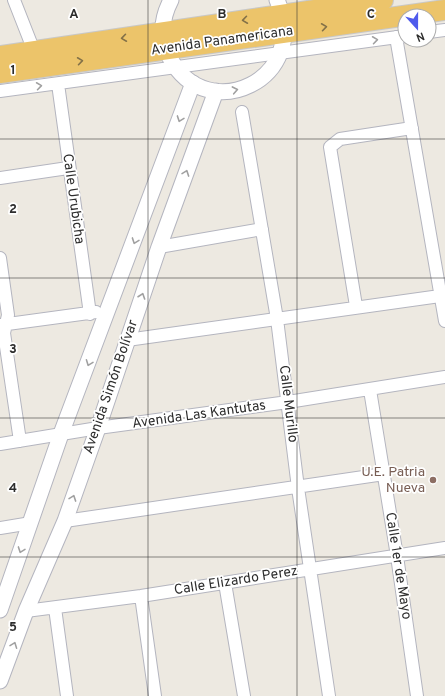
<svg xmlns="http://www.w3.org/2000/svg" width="445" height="696" viewBox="0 0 445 696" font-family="Overpass,sans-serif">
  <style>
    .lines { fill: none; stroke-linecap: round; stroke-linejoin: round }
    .minor-casing { stroke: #b4b5bf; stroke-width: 14 }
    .tertiary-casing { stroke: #b4b5bf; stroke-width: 17 }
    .trunk-casing { stroke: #c8c8c8; stroke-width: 22 }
    .minor { stroke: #fff; stroke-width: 12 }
    .tertiary { stroke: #fff; stroke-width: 15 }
    .trunk { stroke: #ecc46a; stroke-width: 20 }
    .oneway { stroke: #837148 }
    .oneway2 { stroke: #a0a0a0 }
    .grid { fill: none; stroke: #2d2d2d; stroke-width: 1; stroke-opacity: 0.55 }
    .education-dot { fill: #8d6e63; stroke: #fff; stroke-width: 1.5 }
    .labels { text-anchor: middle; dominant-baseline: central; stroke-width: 3.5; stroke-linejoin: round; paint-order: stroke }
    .street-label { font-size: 14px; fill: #2d2d2d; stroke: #fff }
    .education-label { font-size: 14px; fill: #785e54; stroke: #fff; text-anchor: end }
    .grid-label { font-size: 13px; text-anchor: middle; font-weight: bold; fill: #2d2d2d; stroke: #fff; stroke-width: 3.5; stroke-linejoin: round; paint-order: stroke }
  </style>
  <rect width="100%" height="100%" fill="#ede9e1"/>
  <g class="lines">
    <g class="minor-casing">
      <path id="minor" d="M14,0L34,51
        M429,32L445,30
        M396,37L445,321
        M58,84L90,314
        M0,91L405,36
        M242,112L277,319L298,488L329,696
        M0,178L68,168
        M159,247L262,229
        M0,258L8,315L4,333L20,441
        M356,306L330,147L340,139L412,128
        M0,325L96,312
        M127,340L440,296
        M370,390L397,556L417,696
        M0,444L98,428L288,402L445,377
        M65,521L384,474
        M0,528L31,523
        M225,583L244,696
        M141,596L155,696
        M55,608L67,696
        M26,611L141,596L445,548"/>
    </g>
    <g class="tertiary-casing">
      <path id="tertiary" d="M171,0C161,19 160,39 170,58C207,128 312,79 277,0
        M0,610L61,434L193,83
        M0,681L26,611L65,521L98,428L159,247L216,91"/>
    </g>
    <g class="trunk-casing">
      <path id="trunk" d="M0,56L383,0
        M0,73L445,10"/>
    </g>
    <use href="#minor" class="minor"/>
    <use href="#tertiary" class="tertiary"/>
    <use href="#trunk" class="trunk"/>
  </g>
  <defs><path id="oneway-chevron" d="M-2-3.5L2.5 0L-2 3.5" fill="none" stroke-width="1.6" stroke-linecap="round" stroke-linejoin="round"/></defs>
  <g class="oneway">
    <use href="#oneway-chevron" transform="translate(245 20) rotate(172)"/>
    <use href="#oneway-chevron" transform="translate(324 27) rotate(-8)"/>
    <use href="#oneway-chevron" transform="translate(124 38) rotate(172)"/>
    <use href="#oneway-chevron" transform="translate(80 61) rotate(-8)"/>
  </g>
  <g class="oneway2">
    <use href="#oneway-chevron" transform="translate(375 40) rotate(-8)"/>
    <use href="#oneway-chevron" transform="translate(39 86) rotate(-8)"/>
    <use href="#oneway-chevron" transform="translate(235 90) rotate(-11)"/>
    <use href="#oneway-chevron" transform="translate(180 119) rotate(110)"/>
    <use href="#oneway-chevron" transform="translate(186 173) rotate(-70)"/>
    <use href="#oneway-chevron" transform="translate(135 241) rotate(110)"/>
    <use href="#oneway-chevron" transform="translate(142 296) rotate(-71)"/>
    <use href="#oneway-chevron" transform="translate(89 363) rotate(111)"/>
    <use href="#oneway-chevron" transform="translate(73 498) rotate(-70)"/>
    <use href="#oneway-chevron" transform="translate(21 550) rotate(110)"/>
    <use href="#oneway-chevron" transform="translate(14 645) rotate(-69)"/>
  </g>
  <path class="grid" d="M148,0V696M297,0V696M0,139H445M0,278H445M0,418H445M0,557H445"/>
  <circle class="education-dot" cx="433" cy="480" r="4"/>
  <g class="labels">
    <g class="street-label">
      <text transform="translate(222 41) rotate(-8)">Avenida Panamericana</text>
      <text transform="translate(73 199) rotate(82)">Calle Urubicha</text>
      <text transform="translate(111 387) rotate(-71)">Avenida Simón Bolívar</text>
      <text transform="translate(288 404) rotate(83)">Calle Murillo</text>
      <text transform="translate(199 415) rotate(-8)">Avenida Las Kantutas</text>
      <text transform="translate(398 566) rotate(81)">Calle 1er de Mayo</text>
      <text transform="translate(236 581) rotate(-9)">Calle Elizardo Perez</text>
    </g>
    <g class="education-label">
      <text x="425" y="472">U.E. Patria<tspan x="425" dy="16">Nueva</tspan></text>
    </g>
  </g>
  <g class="grid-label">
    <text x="74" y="18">A</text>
    <text x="222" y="18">B</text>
    <text x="371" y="18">C</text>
    <text x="13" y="74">1</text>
    <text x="13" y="213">2</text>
    <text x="13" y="353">3</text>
    <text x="13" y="492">4</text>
    <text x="13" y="631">5</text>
  </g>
  <g transform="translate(417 28) rotate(159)"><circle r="19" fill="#ffffff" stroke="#ababab"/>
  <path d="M0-3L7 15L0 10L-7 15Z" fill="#4f5bec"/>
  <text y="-6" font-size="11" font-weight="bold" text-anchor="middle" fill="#2d2d2d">N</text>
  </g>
</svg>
